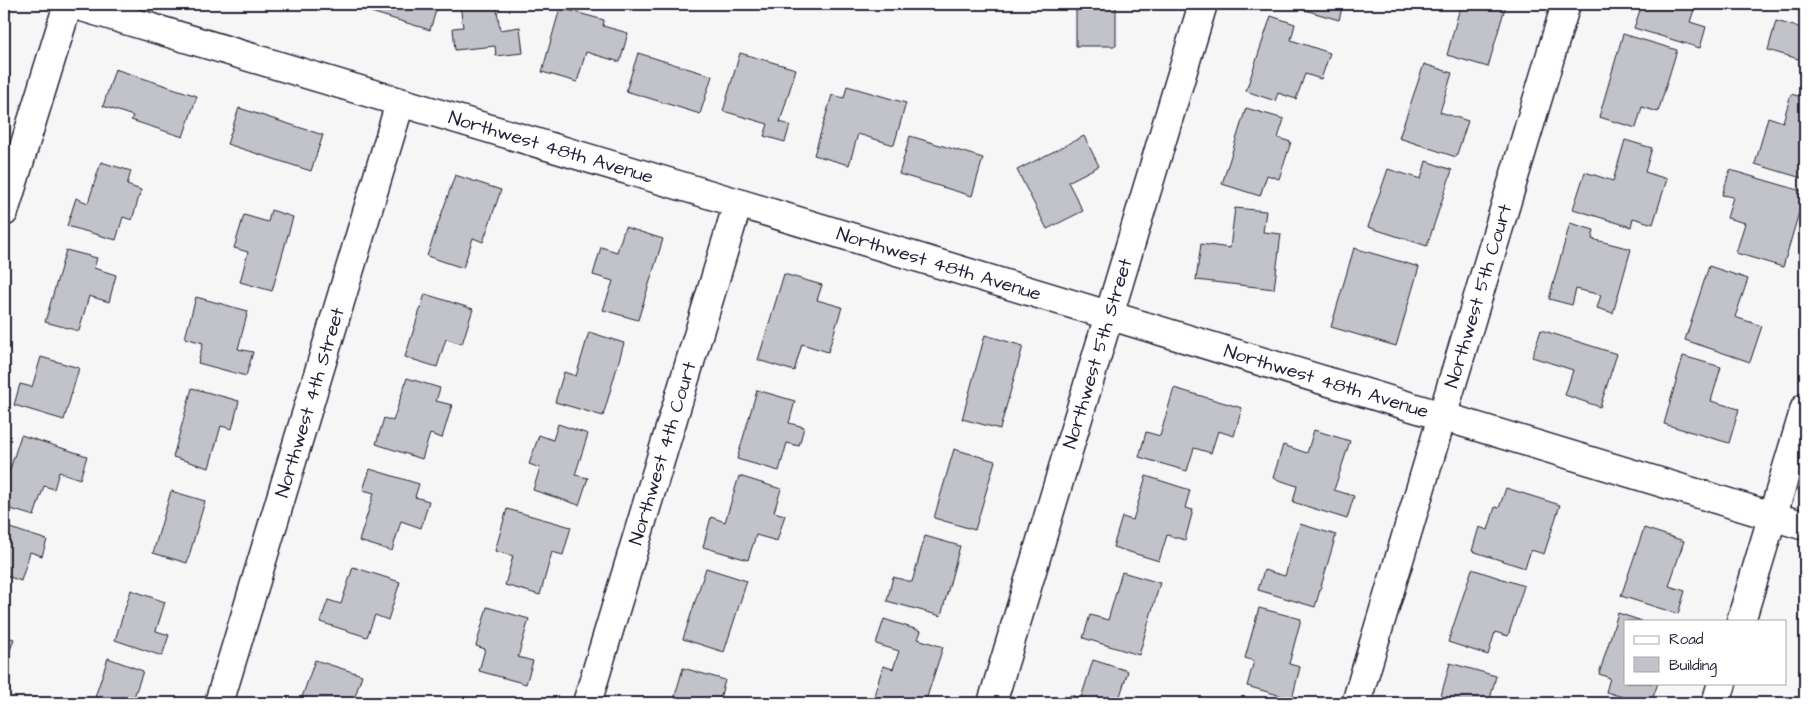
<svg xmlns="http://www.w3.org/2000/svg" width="1809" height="707" viewBox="0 0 1809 707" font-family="'Architects Daughter',sans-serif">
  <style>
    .building { fill: #c2c2c9; stroke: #22223b }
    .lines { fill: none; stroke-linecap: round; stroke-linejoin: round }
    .minor-casing { stroke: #22223b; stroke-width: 31 }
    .minor { stroke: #fff; stroke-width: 28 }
    .labels { text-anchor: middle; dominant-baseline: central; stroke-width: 4.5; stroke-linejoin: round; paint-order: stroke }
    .street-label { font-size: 19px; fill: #22223b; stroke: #fff }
  </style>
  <rect width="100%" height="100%" fill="#f6f6f7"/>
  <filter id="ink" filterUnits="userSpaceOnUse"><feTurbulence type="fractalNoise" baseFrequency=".02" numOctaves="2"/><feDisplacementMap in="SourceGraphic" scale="10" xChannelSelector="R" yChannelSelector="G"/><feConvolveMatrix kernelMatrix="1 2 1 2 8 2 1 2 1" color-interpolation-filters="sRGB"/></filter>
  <g filter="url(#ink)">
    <path class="building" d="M373,4H438L430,30L371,12Z
      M460,4H496L500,30L520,27L523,53L496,56L495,46L455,50L453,28L463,27Z
      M1076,4H1116V46H1076Z
      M1284,4H1343L1339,20Z
      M1461,4H1506L1488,67L1447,55Z
      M1642,4H1696L1690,22L1706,27L1700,48L1634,28Z
      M560,8L604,20L603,26L628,33L620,62L586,52L577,82L542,72Z
      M1271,16L1295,24L1291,40L1330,53L1321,79L1305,74L1296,99L1278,93L1275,101L1246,91Z
      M1776,21L1805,29V61L1768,50Z
      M1623,34L1677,50L1658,112L1642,107L1636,128L1599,117Z
      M638,53L712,76L700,114L626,91Z
      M740,53L796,69L780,122L790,125L785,142L764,136L768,124L723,111Z
      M1424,64L1452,73L1440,112L1468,121L1456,157L1399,138Z
      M115,69L197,96L183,137L131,120L133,116L103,106Z
      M847,86L906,103L894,145L858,134L849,165L814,155L832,95L844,98Z
      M1791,94L1805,98V179L1755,164L1768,117L1783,122Z
      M239,108L323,135L311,171L227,144Z
      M1246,108L1284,119L1278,138L1291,142L1279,179L1267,175L1260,196L1222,184Z
      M910,136L983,158L972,196L899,174Z
      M1084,136L1099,166L1068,182L1083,211L1047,229L1017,170Z
      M1625,140L1652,148L1645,172L1667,179L1653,224L1633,218L1631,227L1573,209L1585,172L1613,181Z
      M1426,161L1452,170L1427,246L1368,227L1388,169L1421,179Z
      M101,162L131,171L127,185L141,190L132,220L123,217L116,240L67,226L76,198L88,203Z
      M1730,170L1805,192L1783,267L1736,253L1745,223L1727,218L1733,197L1722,195Z
      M455,175L501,190L483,242L473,238L463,268L427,256Z
      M1235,208L1266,211L1263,232L1281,234L1274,289L1196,280L1201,244L1230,248Z
      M271,210L293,217L272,291L240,282L248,252L234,248L244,215L268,222Z
      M1570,223L1594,230L1592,239L1631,249L1613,313L1597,308L1601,295L1576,289L1572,305L1549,299Z
      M625,227L663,239L638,320L603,310L613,281L593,275L601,247L617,252Z
      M1354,248L1419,267L1396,346L1331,327Z
      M66,250L97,258L94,268L116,275L109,302L89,296L79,331L45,322Z
      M1709,266L1748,279L1735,317L1762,326L1750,362L1685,340Z
      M784,274L822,285L817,300L842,307L828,352L802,344L794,371L758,360Z
      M425,294L473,309L462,344L446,339L437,367L405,357Z
      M196,297L248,311L238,349L253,352L246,376L198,363L203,343L185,338Z
      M1541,330L1617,354L1600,407L1565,395L1573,370L1532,357Z
      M589,332L624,343L603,416L555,402L564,372L576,376Z
      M985,335L1023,346L1000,429L962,419Z
      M1683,356L1721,367L1711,401L1739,409L1729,443L1664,424Z
      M41,357L79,368L64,420L14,405L20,384L32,387Z
      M407,378L440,388L436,401L452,405L442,438L430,434L422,459L376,444L384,418L393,421Z
      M192,388L239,401L232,429L221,426L209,468L173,457Z
      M1174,388L1242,408L1234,436L1218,431L1211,453L1194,448L1187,471L1139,457L1146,432L1160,436Z
      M757,390L795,401L789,423L804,427L799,446L787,443L779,471L737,459Z
      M558,424L588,434L575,475L588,478L579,505L533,490L540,468L529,464L539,435L553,440Z
      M1314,430L1350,441L1334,490L1354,496L1347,519L1293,502L1297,486L1273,478L1283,445L1307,453Z
      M21,435L87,456L80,479L59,472L54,489L44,486L34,516L4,507V488Z
      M954,449L995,461L975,530L934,518Z
      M370,469L419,484L415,497L429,501L421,528L401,521L392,551L359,541L374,493L363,490Z
      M739,476L781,489L774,512L785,515L777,541L756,535L748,560L703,547L711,517L725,522Z
      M1146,476L1190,490L1185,508L1193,510L1185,540L1167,535L1159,561L1113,547L1122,517L1133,520Z
      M1506,488L1560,505L1544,554L1531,550L1525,568L1472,551L1479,527L1488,530L1495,507L1499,508Z
      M171,491L205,501L187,563L153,553Z
      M507,509L571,527L563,555L552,552L540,595L505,585L513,556L495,551Z
      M1300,524L1336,535L1315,607L1258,590L1264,570L1285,576Z
      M4,526L47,540L42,556L30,552L21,581L4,575Z
      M1644,528L1684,541L1669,586L1685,591L1678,614L1621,596Z
      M925,536L960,546L941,616L887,601L893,577L912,582Z
      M353,567L400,582L388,620L375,615L367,637L320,622L328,600L341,604Z
      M706,568L747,581L724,652L683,639Z
      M1472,569L1524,586L1508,636L1495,632L1488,655L1448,642Z
      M1122,572L1160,583L1139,655L1083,638L1090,615L1108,620Z
      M131,590L165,602L156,631L169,635L162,656L115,640Z
      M487,607L529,619L518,657L533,661L526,684L479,671L485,649L476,646Z
      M1259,608L1301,619L1289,664L1300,667L1292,699L1247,686L1254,661L1245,658Z
      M1618,613L1642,621H1625V683H1658L1651,703H1643L1606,692L1610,678L1599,674Z
      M884,619L921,631L918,639L943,647L925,703H887L873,699L883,666L893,669L899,651L876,644Z
      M4,636L14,639L4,668Z
      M108,658L143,671L132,703H93Z
      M315,660L362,675L353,703L336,702V703H300Z
      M1093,660L1128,671L1120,696L1140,703H1068L1070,695L1081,698Z
      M1450,663L1496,676L1489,703H1439Z
      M683,668L725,680L719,703H673Z"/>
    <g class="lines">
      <g class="minor-casing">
        <g id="minor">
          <path id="s1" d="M72,4L738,203L1805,526"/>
          <path d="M4,212L68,4"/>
          <path d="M1741,621L1805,408"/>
          <path id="s2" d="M219,703L400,103"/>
          <path id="s3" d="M587,703L738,203"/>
          <path id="s4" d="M992,703L1203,4"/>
          <path id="s5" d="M1356,703L1566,4"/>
          <path d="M1716,703L1722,683"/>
        </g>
      </g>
      <use href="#minor" class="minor"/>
    </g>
  </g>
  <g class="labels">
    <g class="street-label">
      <text stroke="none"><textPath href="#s1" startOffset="500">Northwest 48th Avenue</textPath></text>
      <text stroke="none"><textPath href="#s1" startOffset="905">Northwest 48th Avenue</textPath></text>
      <text stroke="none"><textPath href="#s5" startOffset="425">Northwest 5th Court</textPath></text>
      <text stroke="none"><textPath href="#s4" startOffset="365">Northwest 5th Street</textPath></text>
      <text stroke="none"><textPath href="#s1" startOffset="1310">Northwest 48th Avenue</textPath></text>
      <text stroke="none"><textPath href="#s2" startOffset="314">Northwest 4th Street</textPath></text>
      <text stroke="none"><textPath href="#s3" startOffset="261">Northwest 4th Court</textPath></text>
    </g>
  </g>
  <rect width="1809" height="707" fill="none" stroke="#fff" stroke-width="20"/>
  <rect x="10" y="10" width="1789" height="687" fill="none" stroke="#22223b" stroke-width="2" filter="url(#ink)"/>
  <rect x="1624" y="620" width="162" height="65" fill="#ffffff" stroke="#a7a7b1"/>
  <rect x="1634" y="636" width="25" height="8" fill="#ffffff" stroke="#a7a7b1"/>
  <text x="1669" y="644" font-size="15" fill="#22223b">Road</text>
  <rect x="1634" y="657" width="25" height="15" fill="#c2c2c9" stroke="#a7a7b1"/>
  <text x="1669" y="670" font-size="15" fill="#22223b">Building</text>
</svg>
